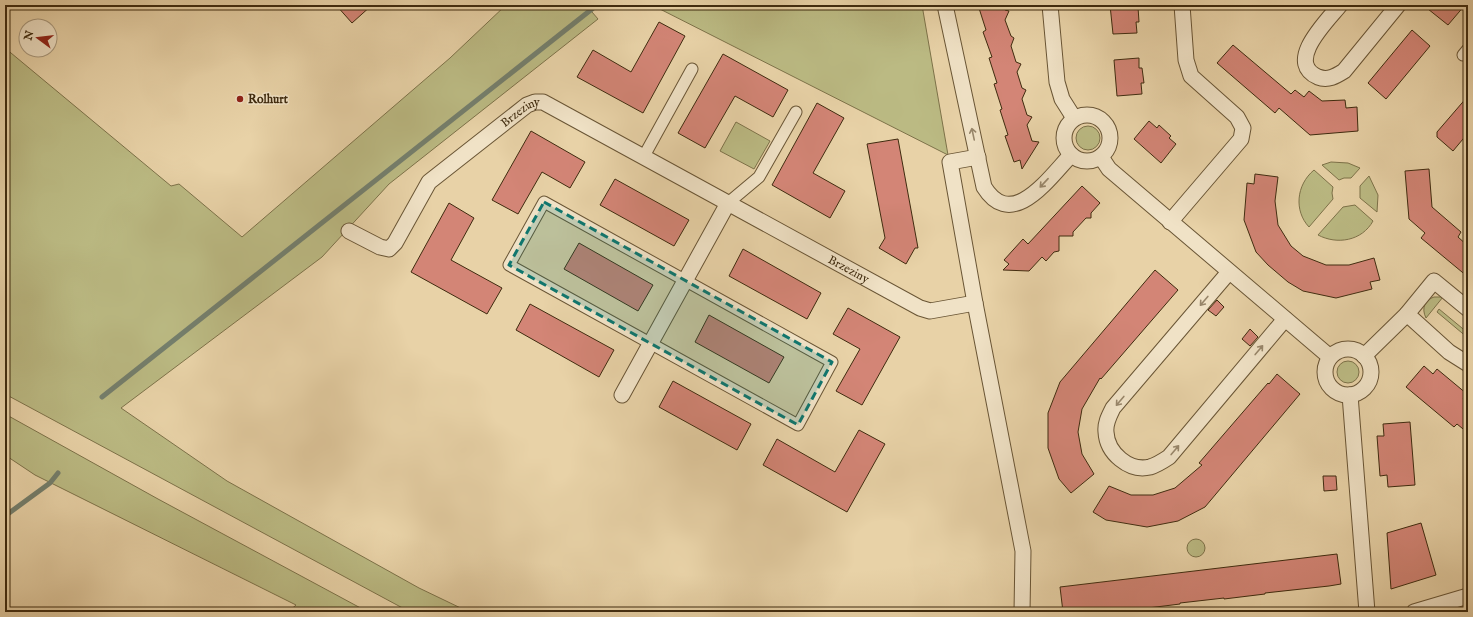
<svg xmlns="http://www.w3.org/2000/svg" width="1473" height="617" viewBox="0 0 1473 617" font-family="'IM FELL English',serif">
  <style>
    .green { fill: #bbba83; stroke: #7d7249 }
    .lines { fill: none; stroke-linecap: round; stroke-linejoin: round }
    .stream { stroke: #747f6d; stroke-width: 5 }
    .building { fill: #d38576; stroke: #3f2b0f }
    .pedestrian-casing { stroke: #695535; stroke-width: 13 }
    .minor-casing { stroke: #695535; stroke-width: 17 }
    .pedestrian { stroke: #f0e2c6; stroke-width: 11 }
    .minor { stroke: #f0e2c6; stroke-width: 15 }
    .oneway { stroke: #98866a }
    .marked { fill: #0f766e; fill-opacity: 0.2; stroke: #0f766e; stroke-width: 3; stroke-dasharray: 8 5; stroke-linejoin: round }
    .poi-dot { fill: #8f2418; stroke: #f0e2c6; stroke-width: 1.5 }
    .labels { text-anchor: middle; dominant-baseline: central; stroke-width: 3; stroke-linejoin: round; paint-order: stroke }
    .poi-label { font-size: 12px; font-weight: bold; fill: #3f2b0f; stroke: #f0e2c6; text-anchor: start }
    .street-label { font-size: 12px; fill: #3f2b0f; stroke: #f0e2c6 }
  </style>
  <rect width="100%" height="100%" fill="#e8d2a7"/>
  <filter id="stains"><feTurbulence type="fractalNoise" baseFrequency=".005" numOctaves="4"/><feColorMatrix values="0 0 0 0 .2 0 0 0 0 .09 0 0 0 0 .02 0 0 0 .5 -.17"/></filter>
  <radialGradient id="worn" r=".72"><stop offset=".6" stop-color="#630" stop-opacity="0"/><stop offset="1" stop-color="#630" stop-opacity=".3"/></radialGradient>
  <path class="green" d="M506,5H586L598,19L389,184L322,257L121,408L227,481L419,588L469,612H410L5,394V48L171,186L179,184L242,237L450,58Z
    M652,5H922L948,155Z
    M736,122L770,141L754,169L720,151Z
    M1076 138a12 12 0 1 1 24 0a12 12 0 1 1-24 0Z
    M1331,162L1348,163L1360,168L1351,178H1344L1339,180L1322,165Z
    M1314,170L1333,187L1332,193L1333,199L1309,227C1294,211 1296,185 1314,170Z
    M1369,176L1378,195L1377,212L1360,198V186Z
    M1355,205L1373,221C1362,241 1337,245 1318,235L1343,207Z
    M1434,297H1443L1426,318C1421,308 1425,300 1434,297Z
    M1439,309L1468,333V338L1437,312Z
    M1337 372a11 11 0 1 1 22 0a11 11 0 1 1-22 0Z
    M5,414L158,499L368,612H288L296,605L35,475L5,455Z
    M1187 548a9 9 0 1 1 18 0a9 9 0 1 1-18 0Z"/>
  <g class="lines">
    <path class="stream" d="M102,397L597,5
      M5,516L50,483L58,473"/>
  </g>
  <path class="building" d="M336,5H372L352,23Z
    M978,5H1004L1005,10L1009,11L1005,20L1011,36L1014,38L1011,46L1016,62L1021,64L1017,72L1022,88L1026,90L1022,99L1027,115L1032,117L1027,125L1032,141L1039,142L1022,169L1020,160L1014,162L1005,136L1008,135L1000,110L1002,109L994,84L997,83L989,58L992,57L983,32L986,30Z
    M1110,5L1138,7L1139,22H1136L1137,33L1113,34Z
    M1423,5H1465L1448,25Z
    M659,22L685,36L643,113L577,77L593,50L631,72Z
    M1412,30L1430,46L1386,99L1368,83Z
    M1233,45L1291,94L1295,90L1304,97L1309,91L1322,101L1345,100L1346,108L1357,107L1358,131L1310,135L1279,108L1275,113L1217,63Z
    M723,54L788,90L773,117L735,96L705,148L678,133Z
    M1139,58V68H1142L1144,83H1141L1142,94L1117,96L1114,60Z
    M1468,96V133L1453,151L1437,137V132Z
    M817,103L844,118L813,173L845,191L830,218L772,185Z
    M1149,121L1157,128L1159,125L1171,136L1169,138L1176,144L1161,163L1134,139Z
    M531,131L585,162L570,188L542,172L518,214L492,200Z
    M898,139L918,248H915L906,264L879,248L885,238L867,144Z
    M1429,169L1432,207L1461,232L1458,237L1468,246V277L1421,238L1425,233L1409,219L1405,171Z
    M1255,174L1278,177L1275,201L1278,225L1291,246L1303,256L1326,265H1349L1374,258L1380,280L1370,282L1372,289L1336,298L1303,291L1288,282L1268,265L1256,252L1244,220L1247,183L1254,184Z
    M615,179L689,220L674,246L600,205Z
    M1082,186L1100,203L1091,213V218H1086L1073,232V236H1059V251L1054,252L1046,261L1042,257L1029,271L1003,270L1009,264L1004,260L1023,239L1028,244Z
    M449,203L474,218L451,260L502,288L487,314L411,272Z
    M579,243L653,285L638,311L564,269Z
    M743,249L821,293L807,319L729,276Z
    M1155,270L1178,290L1101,379L1100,378L1082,409L1078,432L1082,454L1094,474L1071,493L1059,479L1048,448V413L1060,382Z
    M1217,300L1224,307L1216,316L1208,310Z
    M530,304L614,350L599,377L516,330Z
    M848,308L900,337L862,405L836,391L860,349L833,334Z
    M709,315L784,357L769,383L695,342Z
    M1250,329L1258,337L1250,346L1242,339Z
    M1424,366L1433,374L1437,369L1467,394L1463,399L1468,404V433L1457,424L1454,427L1406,387Z
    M1277,374L1300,394L1205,507L1178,521L1147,527L1106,520L1093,512L1109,486L1131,495H1153L1175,488L1202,465L1199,463L1268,383L1269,384Z
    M673,381L751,424L737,450L659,407Z
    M1410,422L1415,485L1388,487L1387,475L1380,476L1377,436H1384L1383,424Z
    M859,430L885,444L847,512L763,465L777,439L835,472Z
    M1323,476H1336L1337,490L1324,491Z
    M1421,523L1436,575L1391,589L1387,533Z
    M1337,554L1341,584L1329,586L1265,593V594L1224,599V598L1180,603V604L1116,612H1063L1060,587Z"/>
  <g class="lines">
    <g class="pedestrian-casing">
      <path id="pedestrian" d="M1463,55L1468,49
        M644,156L692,69
        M544,202L832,362L798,425L509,265Z
        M728,203L759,177L796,112"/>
    </g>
    <g class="minor-casing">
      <g id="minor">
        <path d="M945,5L984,187C1012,232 1049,178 1071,155"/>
        <path d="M1050,5L1057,82L1062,99L1074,118"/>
        <path d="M1340,5C1328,20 1284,62 1318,77C1328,81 1336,76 1344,71L1398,5"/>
        <circle cx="1087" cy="138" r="23"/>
        <path d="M978,157L950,162L975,303L1023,551L1022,612"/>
        <path d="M1101,157L1109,169L1330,357"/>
        <path d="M1170,222L1241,139L1243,128L1237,117L1191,76L1186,60L1182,5"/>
        <path id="s1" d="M349,231L380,247L389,249L395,243L429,182L527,105L535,102H543L920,308L930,311L975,303"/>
        <path d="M1229,272L1113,408C1109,416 1105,423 1106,432C1107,453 1129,472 1150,467C1157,465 1163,461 1169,457L1285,319"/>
        <path d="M1468,309L1434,281L1407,314L1449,352L1468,364"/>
        <circle cx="1348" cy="372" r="23"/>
        <path d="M1364,356L1407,314"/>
        <path d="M622,395L728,203"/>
        <path d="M1350,395L1367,612"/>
        <path d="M1414,612L1468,596"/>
      </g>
    </g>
    <use href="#pedestrian" class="pedestrian"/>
    <use href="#minor" class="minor"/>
  </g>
  <defs><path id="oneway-shaft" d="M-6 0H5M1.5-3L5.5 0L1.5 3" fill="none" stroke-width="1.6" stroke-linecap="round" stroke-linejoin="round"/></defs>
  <g class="oneway">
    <use href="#oneway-shaft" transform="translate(973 134) rotate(-102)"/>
    <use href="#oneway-shaft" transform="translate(1044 183) rotate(133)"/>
    <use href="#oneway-shaft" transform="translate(1204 301) rotate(130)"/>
    <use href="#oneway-shaft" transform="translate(1259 350) rotate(-50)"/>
    <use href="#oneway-shaft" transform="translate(1120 401) rotate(130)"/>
    <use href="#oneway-shaft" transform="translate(1175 450) rotate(-50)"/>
  </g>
  <path class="marked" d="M544,202L832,362L798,425L509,265Z"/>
  <circle class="poi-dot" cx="240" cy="99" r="4"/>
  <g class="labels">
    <g class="poi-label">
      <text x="248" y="99">Rolhurt</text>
    </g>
    <g class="street-label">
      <text stroke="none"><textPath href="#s1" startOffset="238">Brzeziny</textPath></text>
      <text stroke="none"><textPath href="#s1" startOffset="612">Brzeziny</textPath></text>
    </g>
  </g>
  <rect width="1473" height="617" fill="none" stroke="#e8d2a7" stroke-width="20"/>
  <rect x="6" y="6" width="1461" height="605" fill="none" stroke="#3f2b0f" stroke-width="2"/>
  <rect x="10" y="10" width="1453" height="597" fill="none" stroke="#3f2b0f"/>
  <g transform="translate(38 38) rotate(285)"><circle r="19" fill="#f0e2c6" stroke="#a9997d"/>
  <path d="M0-3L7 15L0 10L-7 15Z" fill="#8f2418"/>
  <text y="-6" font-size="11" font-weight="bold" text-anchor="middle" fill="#3f2b0f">N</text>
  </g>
  <rect width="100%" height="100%" filter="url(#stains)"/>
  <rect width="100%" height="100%" fill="url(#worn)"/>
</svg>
